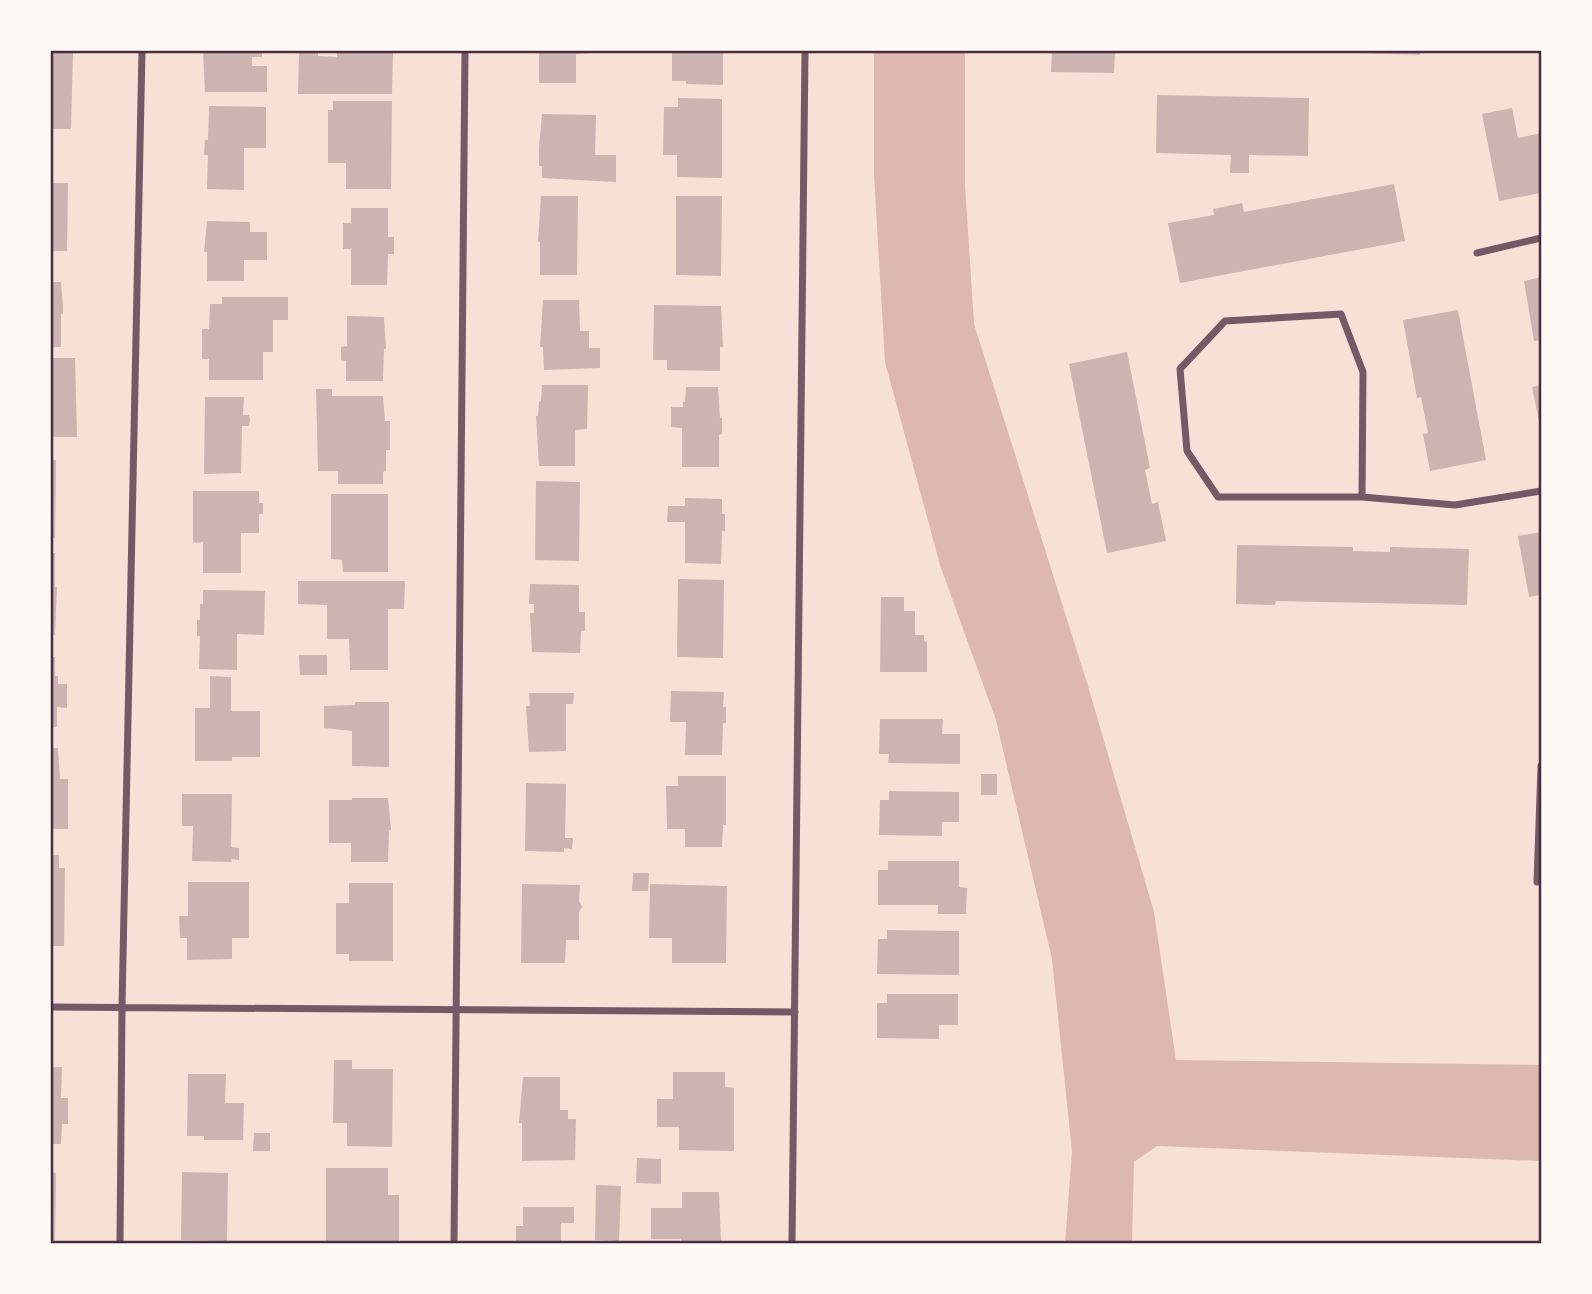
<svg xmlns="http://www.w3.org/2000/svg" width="1592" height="1294" viewBox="0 0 1592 1294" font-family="'PT Sans Narrow',sans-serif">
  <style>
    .water { fill: #dcb8b0 }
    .building { fill: #ccb4b1 }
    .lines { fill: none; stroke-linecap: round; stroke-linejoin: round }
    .minor { stroke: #755966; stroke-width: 7 }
    .neatline { fill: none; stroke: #4a2c40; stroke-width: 2.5 }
  </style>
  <rect width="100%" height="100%" fill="#f7e1d7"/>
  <path class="water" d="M874,51H965V185L974,324L1088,686L1154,912L1176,1060L1541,1065V1161L1157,1146L1134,1162L1132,1243H1065L1072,1152L1052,959L996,720L940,565L885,362L874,175Z"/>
  <path class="building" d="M51,51L73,52L71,129H51Z
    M203,51H262V57H252V66H267V92H205Z
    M299,51H318V56L337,57V51H393L392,94H298Z
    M539,51H590V53L576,54V83H539Z
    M672,51H723V85L686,84V81H672Z
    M1052,51H1115L1114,73L1051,72Z
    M1363,51H1420V55L1363,53Z
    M1157,95L1309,98L1308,156L1249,155V173H1230L1231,155L1156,153Z
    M678,98L722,99V178L677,177V155H663L664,107H678Z
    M333,101H392L391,189H346V163H328V110H333Z
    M209,106L266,107V148H244V190L207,189L208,155H204L205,140H208Z
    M1512,108L1518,138L1541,133V193L1499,201L1482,114Z
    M542,114L596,115L595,155H616V182L542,178V166H539V147Z
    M51,183H68L67,251H51Z
    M1394,184L1405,241L1180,283L1168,223L1214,215L1213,209L1242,203L1244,212Z
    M541,196H578L577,275H540V242H538Z
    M676,196H722L721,276L676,275Z
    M351,208H388V237H394V254H388L387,285H351V249H343V223H351Z
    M207,221L250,222V232H267V260H244V281H207V252H204Z
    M1541,277V340L1534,341L1524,281Z
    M51,282H61L63,306V314H61V347H51Z
    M222,297H288V320H273V352H263V380H209V359H202V329H209L210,304H222Z
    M543,300H579L580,331H589V348H600V368L544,370L543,347H540Z
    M654,305L721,306L723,347H720V371L667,370V360H653Z
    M1458,310L1486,460L1430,471L1423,434L1428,433L1421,397L1417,398L1403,320Z
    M347,316L384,317L386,349H384L383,381H346V361L341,360V347L347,346Z
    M1127,352L1150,468L1145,470L1152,504L1158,502L1166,541L1107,553L1069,364Z
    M51,358H75L77,437H51Z
    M542,385H588L587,429L575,430V466H539L536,416H538L539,402L541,401Z
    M1541,385V426H1540L1532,387Z
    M686,387H718L720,418H722V434L719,435V467H682V428L671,427V407H683V402H685Z
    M316,389H332V396H383L385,421H390V450H386V471L383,472V484H338V471H318Z
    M205,397H244L243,415H249L250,420L249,426H242L241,473L204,474Z
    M51,460H56L55,538H51Z
    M536,481L580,482L579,561L535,560Z
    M193,491H259V503H263V514H259V533H241V573H203V542L193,543Z
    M331,494H388V572H343L342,560L331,559Z
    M685,498L722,499V514H725V531H722L721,564L685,563V522H667L668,506H685Z
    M1541,532V595L1529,597L1518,536Z
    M1237,545L1353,547V551L1390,552V547L1469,549L1467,605L1276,601L1275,605L1236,604Z
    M51,553H55V587H57L55,635H51Z
    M678,579L724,580L723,658L677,657Z
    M298,581H405L404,609H388V670H350L349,639H327V605L298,604Z
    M530,584L579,585V612H585V631H581L580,653L532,652L530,613H534V604H529Z
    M203,590L265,591L264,635L237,634V670L199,669L200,636H197V620H200V604H203Z
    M881,597H904V611H915V635H924V641L927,642V672H880Z
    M299,655H327V675H300Z
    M51,657H55V676H58V684H67V708L57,707V727H51Z
    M210,676L231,677V711H260V757H232V761H195V708H210Z
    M671,691L724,692L723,707H726V723H723L722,755H685L686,722H670Z
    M529,693H574L573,704H566V751L529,752L526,706H530Z
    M355,702H389V767L352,766V731L324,728V706L355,705Z
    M880,719H943L942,734H960V764L888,763L889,754H879Z
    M51,748H58L60,779H68V829H51Z
    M981,774H997V795H981Z
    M678,776H726V825H723L722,847H685V829H667L666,786H678Z
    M526,783L566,784L565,838H573L572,849L564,848V852L525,851Z
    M889,791L959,792V822H942V836L879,835L880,800H889Z
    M182,794H232L231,847L239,848V860L231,859L232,862L192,861L193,826H182Z
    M352,798H388L391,830H389L388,862H351V843H329V800H352Z
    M51,855H59V868H65L64,946H51Z
    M888,861H959V887L967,888L966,914H938V905H878V870H888Z
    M633,873H649L648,891H632Z
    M188,882H249V938H232V959L187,960V938H180L179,916H188Z
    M349,883H393V961H349V954H336V903H349Z
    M522,884L580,885L579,901L582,907L579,912V940H566L565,963H521Z
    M650,884L727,886L726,963H672V938H649Z
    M887,930L959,931V975L877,974L878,939H887Z
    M887,994H958V1025H939V1039L877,1038V1003H887Z
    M334,1060H352V1069H393L392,1147L347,1146V1123H333Z
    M51,1067H62L61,1098H68V1124H62L61,1144H51Z
    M673,1072H725V1087L734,1088V1151L679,1150V1127H657V1099H673Z
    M188,1074H226L225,1103H244L243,1140H204V1136H187Z
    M523,1077H560V1110H568V1119H576L575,1160L522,1161V1123H519Z
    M254,1133H270V1151H253Z
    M637,1158L661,1159V1184L636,1183Z
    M326,1168H388V1195H399V1243H326Z
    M182,1172L228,1173L227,1241L181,1240Z
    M51,1173H56L55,1240H51Z
    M596,1185L621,1186L619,1241L595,1240Z
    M682,1192H719L721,1243H681V1239H651V1208H682Z
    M523,1207H574V1223H561V1243H516V1226H523Z"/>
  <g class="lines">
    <path class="minor" d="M1477,253L1541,238
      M1341,314L1363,372L1362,497H1218L1187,451L1180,369L1225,321Z
      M1362,497L1455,505L1541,491
      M1537,882L1541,766
      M51,1007L795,1012
      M120,1243L122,1006L142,51
      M454,1243L465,51
      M792,1243L805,51"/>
  </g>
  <rect width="1592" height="1294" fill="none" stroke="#fffaf5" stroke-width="105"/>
  <rect x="52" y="52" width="1488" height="1190" class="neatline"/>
</svg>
